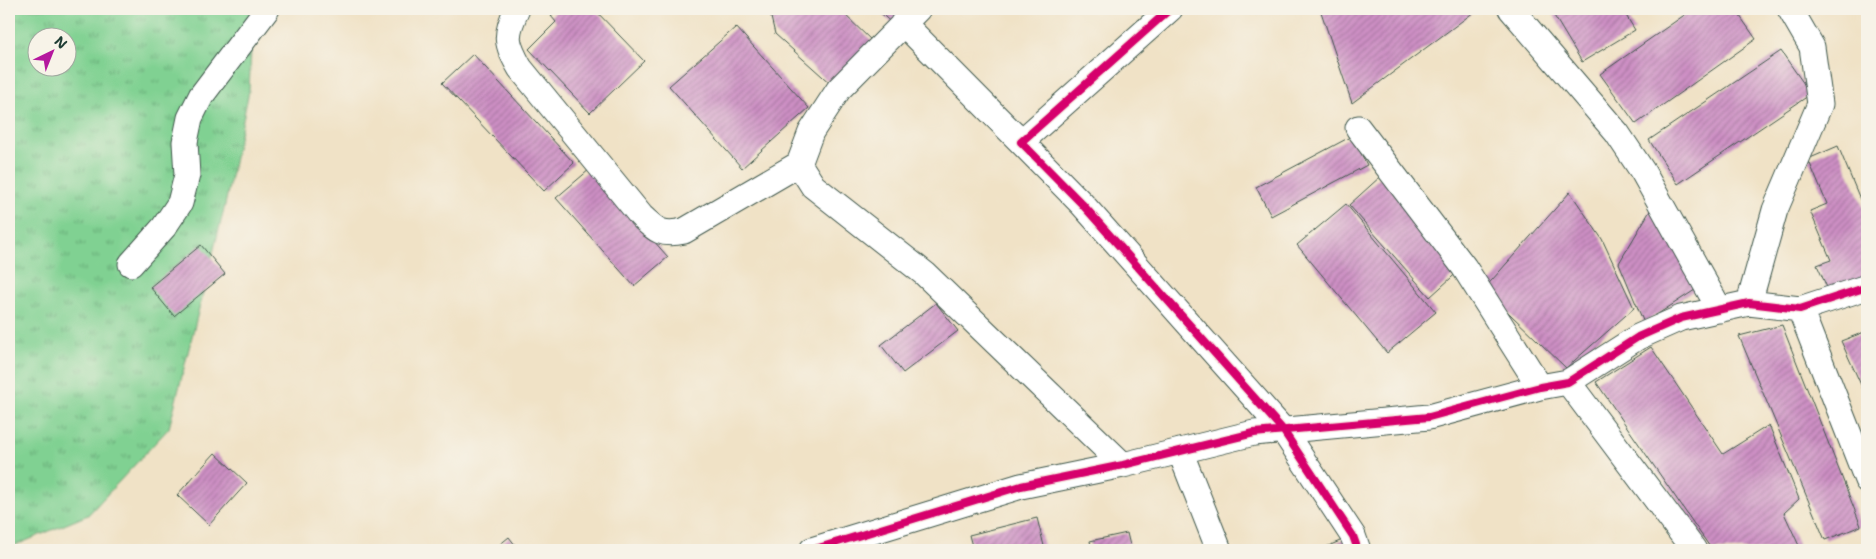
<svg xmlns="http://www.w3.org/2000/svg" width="1876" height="559" viewBox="0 0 1876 559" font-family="'Shantell Sans',sans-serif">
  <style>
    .grass { fill: url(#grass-tufts); stroke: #508763; fill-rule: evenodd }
    .building { fill: url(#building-hatch) }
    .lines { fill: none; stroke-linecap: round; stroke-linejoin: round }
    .street-casing { stroke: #3e564a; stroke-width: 27 }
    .street { stroke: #fff; stroke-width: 25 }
    .cycleway-casing { stroke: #f7f3e8; stroke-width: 11 }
    .cycleway { stroke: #d6006c; stroke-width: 8 }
  </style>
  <defs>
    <pattern id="grass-tufts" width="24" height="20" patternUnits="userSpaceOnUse" patternTransform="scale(1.25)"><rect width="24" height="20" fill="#80d192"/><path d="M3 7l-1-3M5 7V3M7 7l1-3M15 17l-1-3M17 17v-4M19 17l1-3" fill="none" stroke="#68ab78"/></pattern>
    <pattern id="building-hatch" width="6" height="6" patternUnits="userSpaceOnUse" patternTransform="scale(1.25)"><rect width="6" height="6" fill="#cd8fc4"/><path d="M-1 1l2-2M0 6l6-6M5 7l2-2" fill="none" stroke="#a676a0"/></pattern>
  </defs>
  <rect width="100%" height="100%" fill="#f7f3e8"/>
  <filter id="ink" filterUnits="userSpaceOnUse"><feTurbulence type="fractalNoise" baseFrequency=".02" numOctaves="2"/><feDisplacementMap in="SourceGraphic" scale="10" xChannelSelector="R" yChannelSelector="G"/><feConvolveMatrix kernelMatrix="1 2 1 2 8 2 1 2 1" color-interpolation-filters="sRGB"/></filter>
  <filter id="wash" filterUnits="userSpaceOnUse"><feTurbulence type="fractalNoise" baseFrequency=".0096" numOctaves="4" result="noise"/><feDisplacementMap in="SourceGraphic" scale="20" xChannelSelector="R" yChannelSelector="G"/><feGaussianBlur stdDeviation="1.12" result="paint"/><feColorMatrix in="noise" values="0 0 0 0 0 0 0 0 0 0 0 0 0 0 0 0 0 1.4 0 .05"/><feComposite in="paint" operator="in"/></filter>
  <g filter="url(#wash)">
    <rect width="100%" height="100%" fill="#f0e2c6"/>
    <path class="grass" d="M9,9H253L249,91L225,205L169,428L88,515L9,548ZM38,38H68V68H38Z"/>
    <g id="blocks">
      <path class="building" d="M558,9H594L644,61L590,113L529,49L556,22L551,16Z
        M769,9H839L874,43L832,85L775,34Z
        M876,9H911L895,26Z
        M1320,9H1478L1352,103Z
        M1550,9H1622L1635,30L1582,62Z
        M1693,9H1735L1756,39L1636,124L1600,74Z
        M736,27L809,108L742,168L669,86Z
        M1781,51L1811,94L1678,184L1649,140Z
        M473,54L574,163L544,191L442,83Z
        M1352,136L1367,165L1271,216L1256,187Z
        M1838,146L1867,216V277L1829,292L1817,265L1831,260L1810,211L1827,204L1808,159Z
        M590,169L668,257L634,286L556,198Z
        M1381,176L1462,268L1430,297L1349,205Z
        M1570,192L1602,239L1634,308L1566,368L1484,289Z
        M1346,204L1436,312L1387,353L1297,245Z
        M1654,204L1701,286L1644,323L1619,263Z
        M201,245L225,274L174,316L150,287Z
        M936,303L958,331L903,373L881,345Z
        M1782,325L1861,526L1825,540L1739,336Z
        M1867,331V398L1841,341Z
        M1651,347L1723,454L1769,425L1799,499L1784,513L1801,550H1712L1596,382Z
        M215,453L247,483L209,525L177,495Z
        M1037,518L1045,550H973L969,535Z
        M1127,533L1131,550H1092L1090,541Z
        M509,537L519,550H493Z
        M1347,538L1352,550H1319Z"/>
    </g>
  </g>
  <g filter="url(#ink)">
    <use href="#blocks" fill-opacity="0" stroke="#3e564a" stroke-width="1"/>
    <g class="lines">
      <g class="street-casing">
        <path id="street" d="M517,9C504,36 506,43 520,68L641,216C657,231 662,236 684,231L799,164
          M918,9L839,89L811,132L799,164L813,186L925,274L1123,465
          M1170,9L1021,142L1082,204L1283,430L1353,536L1358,550
          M1511,9L1617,133L1643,172L1720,310
          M903,23L1021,142
          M1358,128L1464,267L1540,387
          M131,264L164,227L180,203L187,175L185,142L190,118L201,96L267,9
          M1749,303L1775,210L1820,104L1812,47L1790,9
          M1800,309L1867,480
          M1568,382L1694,550
          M1180,451L1219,550
          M812,550L1021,486L1123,465L1254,433L1429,417L1540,387L1568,382L1638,337L1681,318L1749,303L1800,309L1867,287"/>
      </g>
      <use href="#street" class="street"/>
      <g class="cycleway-casing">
        <path id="cycleway" d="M1170,9L1021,142L1082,204L1283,430L1353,536L1358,550
          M812,550L1021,486L1123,465L1254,433L1429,417L1540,387L1568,382L1638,337L1681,318L1749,303L1800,309L1867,287"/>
      </g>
      <use href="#cycleway" class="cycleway"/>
    </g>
  </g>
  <rect width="1876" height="559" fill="none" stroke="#f7f3e8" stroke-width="30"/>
  <g transform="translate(52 52) rotate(43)"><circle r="24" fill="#f7f3e8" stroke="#a1aaa0"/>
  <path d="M0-4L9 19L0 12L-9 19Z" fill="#b5179e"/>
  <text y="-8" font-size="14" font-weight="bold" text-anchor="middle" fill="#1f3d34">N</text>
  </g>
</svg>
